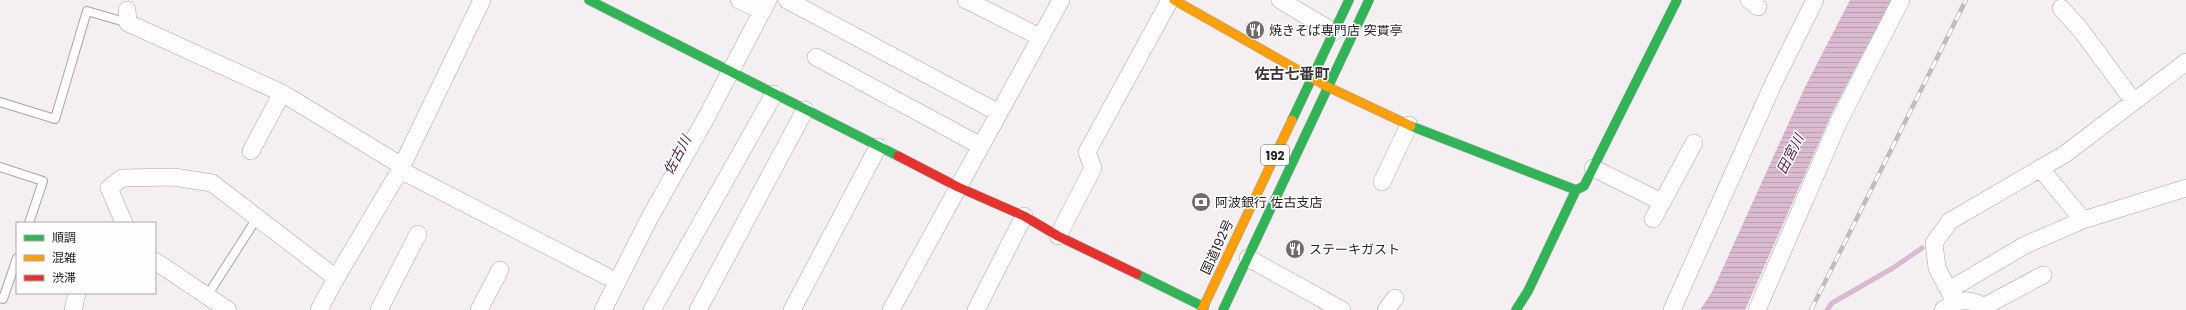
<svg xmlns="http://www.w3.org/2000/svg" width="2186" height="310" viewBox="0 0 2186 310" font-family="Poppins,'Noto Sans JP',sans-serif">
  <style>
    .water { fill: url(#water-rules) }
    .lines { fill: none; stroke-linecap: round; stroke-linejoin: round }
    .stream { stroke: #d9bad0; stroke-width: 5 }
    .lane-casing { stroke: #a8a5a7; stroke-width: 10 }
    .street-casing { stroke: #a8a5a7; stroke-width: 18 }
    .fast-casing { stroke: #a8a5a7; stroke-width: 10 }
    .slow-casing { stroke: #a8a5a7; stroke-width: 10 }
    .jam-casing { stroke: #a8a5a7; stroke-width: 10 }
    .lane { stroke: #fdfdfd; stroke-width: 8 }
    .street { stroke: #fdfdfd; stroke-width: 17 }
    .fast { stroke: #30b455; stroke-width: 9 }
    .slow { stroke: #ff9f0a; stroke-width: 9 }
    .jam { stroke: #e5322d; stroke-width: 9 }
    .rail-casing { stroke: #bebdbd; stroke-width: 4.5 }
    .rail { stroke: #fefefe; stroke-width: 3; stroke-dasharray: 9; stroke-linecap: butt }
    .labels { text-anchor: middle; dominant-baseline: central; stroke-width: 3; stroke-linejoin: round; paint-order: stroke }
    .shield { fill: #fefefe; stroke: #686567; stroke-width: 1 }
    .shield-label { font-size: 12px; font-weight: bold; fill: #272426 }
    .poi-label { font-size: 13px; fill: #272426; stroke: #fefefe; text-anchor: start }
    .street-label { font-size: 13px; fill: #272426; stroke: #fefefe }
    .water-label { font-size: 14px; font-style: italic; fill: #552049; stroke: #fefefe }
    .quarter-label { font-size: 15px; font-weight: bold; fill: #3b3539; stroke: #fefefe }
  </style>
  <defs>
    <pattern id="water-rules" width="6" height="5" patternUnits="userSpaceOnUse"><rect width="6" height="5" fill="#d9bad0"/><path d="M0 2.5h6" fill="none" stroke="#baa0b2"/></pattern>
  </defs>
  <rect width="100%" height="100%" fill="#f4f0f2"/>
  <path class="water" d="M1850,0H1891L1832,113L1745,310H1700L1712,292L1805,87Z"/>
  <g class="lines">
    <path class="stream" d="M1827,310L1832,303L1893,268L1922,248"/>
    <g class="lane-casing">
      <path id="lane" d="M0,102L55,119L87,11L128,23
        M0,167L43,181L29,223
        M207,296L257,218
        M0,298L3,299L17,258"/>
    </g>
    <g class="street-casing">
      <path id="street" d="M739,0L762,11
        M787,0L999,113
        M966,0L1040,37
        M1280,0L1334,32
        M1749,0L1758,7
        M2061,8L2080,29L2134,102
        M127,10L128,23L282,93L402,166
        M816,57L981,146
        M251,151L282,93
        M1593,168L1662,202
        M2040,168L2083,220
        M400,170L606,276
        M1382,182L1409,125
        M1653,219L1694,143
        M124,223L109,188L122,178L174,177L212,183L336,278
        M1058,236L1093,168L1087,152L1170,0
        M1248,258L1342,310
        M155,261L228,310
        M1949,290L2025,245L2083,220L2186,188
        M1955,302L1937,268L1934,243L1950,221L2065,154L2186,62
        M1985,306L2043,275
        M73,310L77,293
        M319,310L336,278L400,170L482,0
        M379,310L418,234
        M479,310L500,270
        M603,310L650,217L706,118L768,0
        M652,310L774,94
        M698,310L805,110
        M792,310L878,147
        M891,310L1061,0
        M976,310L1024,216
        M1386,310L1395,298
        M1672,310L1775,80L1815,0
        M1757,310L1839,121L1901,0
        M1943,310C1955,302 1963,298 1977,303C1981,305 1985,306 1987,310"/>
    </g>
    <g class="fast-casing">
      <path id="fast" d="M589,0L898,156
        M1292,120L1349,0
        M1411,126L1576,190
        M1137,274L1204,307
        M1223,310L1369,0
        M1516,310L1528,291L1576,190L1584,186L1677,0"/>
    </g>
    <g class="slow-casing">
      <path id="slow" d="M1174,0L1328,87L1411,126
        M1202,310L1292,120"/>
    </g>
    <g class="jam-casing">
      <path id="jam" d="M898,156L958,187L1024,216L1058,236L1137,274"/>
    </g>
    <use href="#lane" class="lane"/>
    <use href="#street" class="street"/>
    <use href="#fast" class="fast"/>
    <use href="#slow" class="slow"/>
    <use href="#jam" class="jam"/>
    <g class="rail-casing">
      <path id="rail" d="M1811,310L1966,0"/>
    </g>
    <use href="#rail" class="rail"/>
  </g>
  <defs>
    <g id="restaurant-disc" transform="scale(1)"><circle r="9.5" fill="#6f6b6d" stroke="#fefefe"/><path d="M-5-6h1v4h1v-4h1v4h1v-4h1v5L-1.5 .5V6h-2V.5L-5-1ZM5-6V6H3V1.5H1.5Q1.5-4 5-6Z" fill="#fff"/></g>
    <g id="bank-disc" transform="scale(1)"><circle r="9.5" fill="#6f6b6d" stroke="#fefefe"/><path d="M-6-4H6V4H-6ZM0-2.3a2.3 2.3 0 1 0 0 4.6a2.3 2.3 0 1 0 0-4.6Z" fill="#fff"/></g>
  </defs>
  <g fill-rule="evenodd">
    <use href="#restaurant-disc" x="1255" y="30"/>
    <use href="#bank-disc" x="1201" y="202"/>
    <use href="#restaurant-disc" x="1295" y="249"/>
  </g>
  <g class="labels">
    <rect class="shield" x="1261" y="145" width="28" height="20" rx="3"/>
    <g class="shield-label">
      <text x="1275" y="155">192</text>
    </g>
    <g class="poi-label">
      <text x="1269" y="30">焼きそば専門店 突貫亭</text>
      <text x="1215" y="202">阿波銀行 佐古支店</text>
      <text x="1309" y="249">ステーキガスト</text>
    </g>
    <g class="street-label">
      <text transform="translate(1217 247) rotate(-65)">国道192号</text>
    </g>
    <g class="water-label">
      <text transform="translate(1790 154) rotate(-63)">田宮川</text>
      <text transform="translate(677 155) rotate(-62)">佐古川</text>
    </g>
    <g class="quarter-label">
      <text x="1292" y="73">佐古七番町</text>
    </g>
  </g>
  <rect x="16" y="222" width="140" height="72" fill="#fefefe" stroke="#a8a7a8"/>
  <rect x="24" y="235" width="20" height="6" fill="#30b455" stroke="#a8a7a8"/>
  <text x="52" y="242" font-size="12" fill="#272426">順調</text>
  <rect x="24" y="255" width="20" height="6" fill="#ff9f0a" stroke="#a8a7a8"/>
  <text x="52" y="262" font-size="12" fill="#272426">混雑</text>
  <rect x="24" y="275" width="20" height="6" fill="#e5322d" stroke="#a8a7a8"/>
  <text x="52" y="282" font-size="12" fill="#272426">渋滞</text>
</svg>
